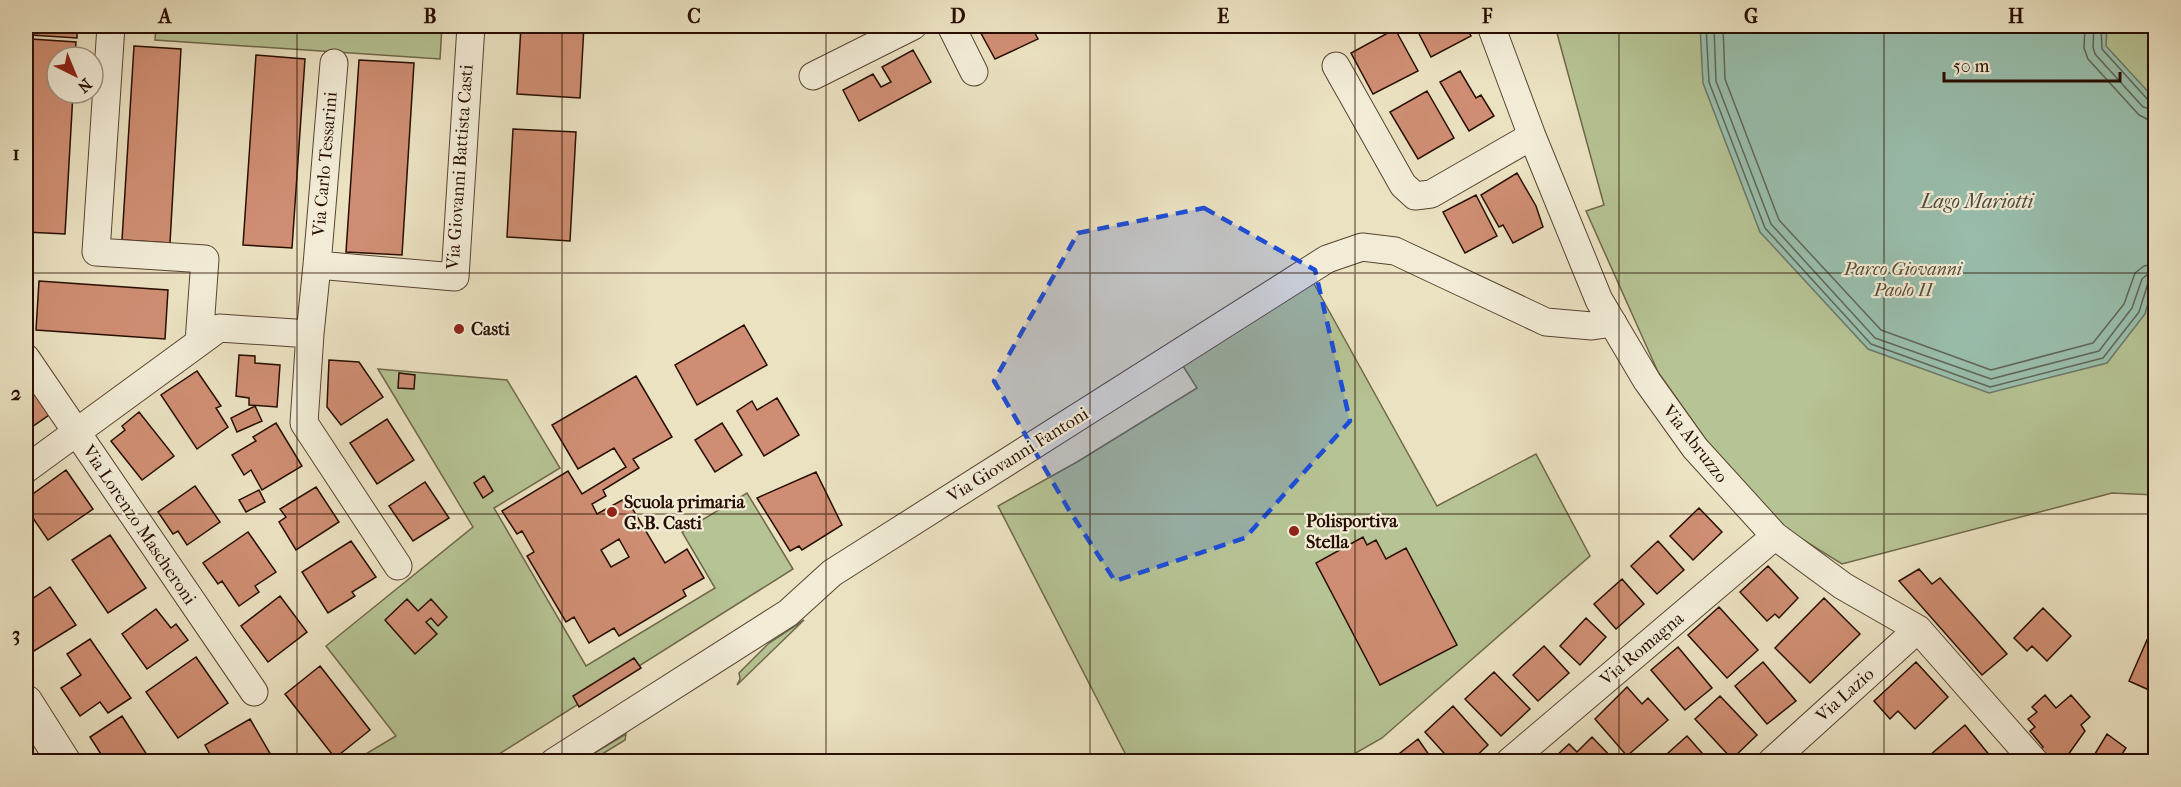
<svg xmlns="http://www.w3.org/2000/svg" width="2181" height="787" viewBox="0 0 2181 787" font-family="'IM FELL French Canon',serif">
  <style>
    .green { fill: #b6c394; stroke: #6f684a; stroke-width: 1.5 }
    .water { fill: #99bfae; stroke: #6c7868; stroke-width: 1.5 }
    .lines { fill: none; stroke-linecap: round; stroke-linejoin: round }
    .shore { stroke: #606657; stroke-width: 1.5 }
    .building { fill: #cf8e73; stroke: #280e00; stroke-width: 1.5; fill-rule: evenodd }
    .minor-casing { stroke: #594330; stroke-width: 29 }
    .tertiary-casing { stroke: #594330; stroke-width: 35 }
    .minor { stroke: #f2ecd7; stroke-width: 27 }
    .tertiary { stroke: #f2ecd7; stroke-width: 33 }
    .marked { fill: #1d4ed8; fill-opacity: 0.2; stroke: #1d4ed8; stroke-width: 4.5; stroke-dasharray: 12 8; stroke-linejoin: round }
    .grid { fill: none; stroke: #280e00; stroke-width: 1.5; stroke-opacity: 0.55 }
    .poi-dot { fill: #8f2418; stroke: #f2ecd7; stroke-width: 2 }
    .labels { text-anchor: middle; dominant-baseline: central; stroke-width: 4.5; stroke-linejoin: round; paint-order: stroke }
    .street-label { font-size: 18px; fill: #280e00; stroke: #f2ecd7 }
    .park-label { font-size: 18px; font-style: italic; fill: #5a4d34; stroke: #f2ecd7 }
    .poi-label { font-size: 18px; font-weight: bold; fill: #280e00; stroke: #f2ecd7; text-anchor: start }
    .water-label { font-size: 20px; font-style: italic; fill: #504c3d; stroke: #f2ecd7 }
    .neatline { fill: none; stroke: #280e00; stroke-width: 2 }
    .grid-label { font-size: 20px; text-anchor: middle; font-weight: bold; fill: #280e00 }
  </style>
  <rect width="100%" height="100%" fill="#ebe2c2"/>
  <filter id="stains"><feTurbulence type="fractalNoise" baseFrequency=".00333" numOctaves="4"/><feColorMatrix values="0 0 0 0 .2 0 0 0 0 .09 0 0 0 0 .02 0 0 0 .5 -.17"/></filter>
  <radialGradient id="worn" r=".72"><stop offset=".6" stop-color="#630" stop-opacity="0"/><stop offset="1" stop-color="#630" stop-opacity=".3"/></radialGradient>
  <path class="green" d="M156,26H442L440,59L155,40Z
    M1555,26H2155V495L2112,493L1842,564L1784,528L1730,474L1658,372L1586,211L1604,205Z
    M1313,282L1437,506L1536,454L1590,556L1382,738L1342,761H1129L998,506L1077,462L1197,388L1183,366Z
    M378,369L507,380L560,468L494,508L586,666L715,588L682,532L747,493L793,569L488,761H354L396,736L326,646L473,527Z
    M804,620L737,685L740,679L739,673L769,643Z
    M626,734L625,740L591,761H581Z"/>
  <path class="water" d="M1700,26H2107L2106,46L2153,97L2155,105V277L2145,314L2107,363L1989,393L1868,349L1760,232L1703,83Z"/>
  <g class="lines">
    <path class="shore" d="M1706,26L1709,82L1765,228L1871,344L1990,387L2103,358L2139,312L2148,283L2156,280
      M1714,26L1716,81L1771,224L1875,338L1991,379L2099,351L2132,308L2142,279L2148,274L2156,273
      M1723,26L1725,79L1779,220L1881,330L1991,370L2093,343L2124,304L2135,273L2144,266L2156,264
      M2085,26L2084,48L2088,59L2139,115L2147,119L2156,120
      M2094,26L2093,47L2095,54L2143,107L2156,111
      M2101,26L2102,49L2149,101L2156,103"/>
  </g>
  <path class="building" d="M31,26H77V38L31,35Z
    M521,26H584L580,98L517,94Z
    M977,26H1031L1038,39L995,59Z
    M1415,26H1466L1471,36L1431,57Z
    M1395,29L1418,71L1373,94L1351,53Z
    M31,39L76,42L75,57H57V93H73L65,234L26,232V126Z
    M134,46L181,49L170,243L122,240Z
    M913,50L931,82L859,121L843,90L873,74L881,87L891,82L882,67Z
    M256,55L305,59L292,248L243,245Z
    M359,60L414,63L402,255L346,252Z
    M1460,71L1476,98L1481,95L1494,116L1469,131L1440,82Z
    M1427,91L1454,138L1418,159L1390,112Z
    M513,129L576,132L570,241L507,237Z
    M1517,173L1536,206L1543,227L1513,243L1503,225L1499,227L1481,195Z
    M1476,195L1497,236L1465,253L1443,212Z
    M39,281L168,290L165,339L36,330Z
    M744,325L767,365L697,405L675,365Z
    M239,355L255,356V363L280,365L277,407L249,405V398L236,396Z
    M329,360L359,362L383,397L341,425L327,407Z
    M197,371L221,406L216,408L228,427L197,449L161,395Z
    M399,373L415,375L414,389L398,388Z
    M636,376L672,437L633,459L639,468L603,490L606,496L592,504L597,514L626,498L665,563L687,549L704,578L683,590L686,596L619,636L614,628L589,643L574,617L566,622L527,556L534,552L522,531L517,534L502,511L568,471L582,494L626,467L614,448L578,469L552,425ZM619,539L629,557L611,567L601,550Z
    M26,380L49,415L26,431Z
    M777,398L799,435L764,456L737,411L752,401L757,410Z
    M255,406L262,421L237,432L231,418Z
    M139,412L174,456L142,480L111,441L125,430L122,426Z
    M387,419L414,460L377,484L350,443Z
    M276,423L302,466L262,490L251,470L244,475L232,455L256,441L253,437Z
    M722,423L742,455L715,472L695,440Z
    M66,470L93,509L48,540L26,508V499Z
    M816,472L842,525L802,550L799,546L790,551L757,498Z
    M484,476L493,491L483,498L474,483Z
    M425,482L449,518L413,541L389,506Z
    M195,486L220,522L187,545L178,531L173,534L158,512Z
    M316,487L339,522L296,550L279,522L286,517L280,509Z
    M259,490L265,502L246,512L239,500Z
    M1699,508L1722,532L1693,560L1670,536Z
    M248,532L276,572L255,586L259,592L239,606L222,581L218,584L203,563Z
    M110,535L146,588L108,613L72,560Z
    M1363,537L1367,545L1376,540L1386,559L1406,548L1457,645L1380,685L1316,563Z
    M351,541L376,577L352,592L355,596L328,613L302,572Z
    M1658,541L1684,570L1657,594L1631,566Z
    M1768,566L1798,598L1779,618L1775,614L1767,621L1740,592Z
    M1919,569L1932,584L1940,578L2007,654L1982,675L1899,581Z
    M1622,579L1644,604L1616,629L1594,604Z
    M50,587L76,625L34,651L26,637V603Z
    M280,596L307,632L268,662L241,626Z
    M1824,598L1860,634L1810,683L1775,648Z
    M407,599L418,611L431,599L447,617L438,626L431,618L426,622L437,634L415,654L385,620Z
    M1719,607L1758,650L1727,678L1688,635Z
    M2043,608L2071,636L2047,661L2032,646L2027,651L2014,638Z
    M156,609L171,628L176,624L188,640L147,669L122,634Z
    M1586,618L1606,637L1580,665L1560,646Z
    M90,639L131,698L108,713L100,702L80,716L61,688L81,675L67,654Z
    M2147,640L2156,644V693L2129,681Z
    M1544,646L1569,673L1538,701L1513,675Z
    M1678,647L1712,688L1685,710L1651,670Z
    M196,657L228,703L178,738L146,692Z
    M634,658L641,668L579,707L573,696Z
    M1763,662L1796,701L1767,724L1735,686Z
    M1916,662L1948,697L1915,729L1898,711L1890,719L1874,701Z
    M320,666L370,730L335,758L285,694Z
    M1494,672L1530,709L1501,736L1465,699Z
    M1627,687L1642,704L1648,698L1668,720L1627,756L1595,719Z
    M2045,695L2056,708L2071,695L2090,717L2081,725L2085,731L2063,762H2050L2040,750L2043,747L2030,731L2035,727L2028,719L2037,712L2032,707Z
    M1720,696L1757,735L1732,759L1695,719Z
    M1453,706L1488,745L1470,762H1452L1425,732Z
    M122,716L149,758L144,762H106L90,737Z
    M250,719L275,762H214L205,745Z
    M1965,725L1995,762H1922Z
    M2107,734L2126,748L2117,762H2090Z
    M2156,734V759L2147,755Z
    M1687,736L1710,762H1658Z
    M1592,737L1616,762H1559L1555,757L1569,744L1577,752Z
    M1418,739L1434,762H1398L1395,757Z"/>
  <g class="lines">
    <g class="minor-casing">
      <path id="minor" d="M111,26L96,252L205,259L199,342
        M951,26L974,72
        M1491,26L1532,136L1599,300L1647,381L1695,448L1775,536L1843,586L1918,629L2035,762
        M1336,66L1403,185L1415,196L1431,194L1532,136
        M813,76L913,26
        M317,265L334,63
        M310,334L304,423L398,566
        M26,358L254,692
        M26,469L219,328L310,334L317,265L455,277L471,26
        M554,762L788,613L832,573L1327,259L1362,247L1395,251L1546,322L1592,326L1613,323
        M1509,762L1775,536
        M1771,762L1918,629"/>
    </g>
    <g class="tertiary-casing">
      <path id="tertiary" d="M26,702L64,762"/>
    </g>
    <use href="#minor" class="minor"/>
    <use href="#tertiary" class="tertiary"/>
  </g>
  <path class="marked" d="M1204,208L1315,270L1350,421L1245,538L1115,581L1069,510L994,381L1078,233Z"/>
  <path class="grid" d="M297,26V762M562,26V762M826,26V762M1090,26V762M1355,26V762M1619,26V762M1884,26V762M26,273H2156M26,514H2156"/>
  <g class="poi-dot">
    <circle cx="459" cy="329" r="6"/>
    <circle cx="612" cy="512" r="6"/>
    <circle cx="1294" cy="531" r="6"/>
  </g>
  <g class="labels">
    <g class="street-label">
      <text transform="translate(325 164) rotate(-85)">Via Carlo Tessarini</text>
      <text transform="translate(460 167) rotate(-86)">Via Giovanni Battista Casti</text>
      <text transform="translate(1695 444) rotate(52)">Via Abruzzo</text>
      <text transform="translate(1018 455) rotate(-32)">Via Giovanni Fantoni</text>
      <text transform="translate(139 525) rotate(56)">Via Lorenzo Mascheroni</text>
      <text transform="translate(1642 649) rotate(-40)">Via Romagna</text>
      <text transform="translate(1845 695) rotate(-42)">Via Lazio</text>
    </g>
    <g class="park-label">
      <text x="1903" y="269">Parco Giovanni<tspan x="1903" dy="21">Paolo II</tspan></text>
    </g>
    <g class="poi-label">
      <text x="471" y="329">Casti</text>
      <text x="624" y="502">Scuola primaria<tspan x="624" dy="21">G. B. Casti</tspan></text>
      <text x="1306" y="521">Polisportiva<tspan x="1306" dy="21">Stella</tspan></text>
    </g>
    <g class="water-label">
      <text x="1977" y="201">Lago Mariotti</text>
    </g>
  </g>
  <rect width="2181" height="787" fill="none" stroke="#ebe2c2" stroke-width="66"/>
  <g transform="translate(75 75) rotate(137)"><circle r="28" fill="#f2ecd7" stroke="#a19381" stroke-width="1.5"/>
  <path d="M0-4.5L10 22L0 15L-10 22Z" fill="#8f2418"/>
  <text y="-9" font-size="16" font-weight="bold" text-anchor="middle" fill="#280e00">N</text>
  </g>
  <path d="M1944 72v9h176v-9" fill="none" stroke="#280e00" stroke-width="3"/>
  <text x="1953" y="72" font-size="18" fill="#280e00" stroke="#f2ecd7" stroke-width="4.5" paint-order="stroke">50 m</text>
  <rect x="33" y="33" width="2115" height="721" class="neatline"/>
  <g class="grid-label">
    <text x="165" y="23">A</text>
    <text x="430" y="23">B</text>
    <text x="694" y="23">C</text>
    <text x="958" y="23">D</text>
    <text x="1223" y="23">E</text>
    <text x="1487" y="23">F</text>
    <text x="1751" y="23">G</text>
    <text x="2016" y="23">H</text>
    <text x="16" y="160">1</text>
    <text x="16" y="400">2</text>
    <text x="16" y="641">3</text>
  </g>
  <rect width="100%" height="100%" filter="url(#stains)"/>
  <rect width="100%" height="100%" fill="url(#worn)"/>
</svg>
